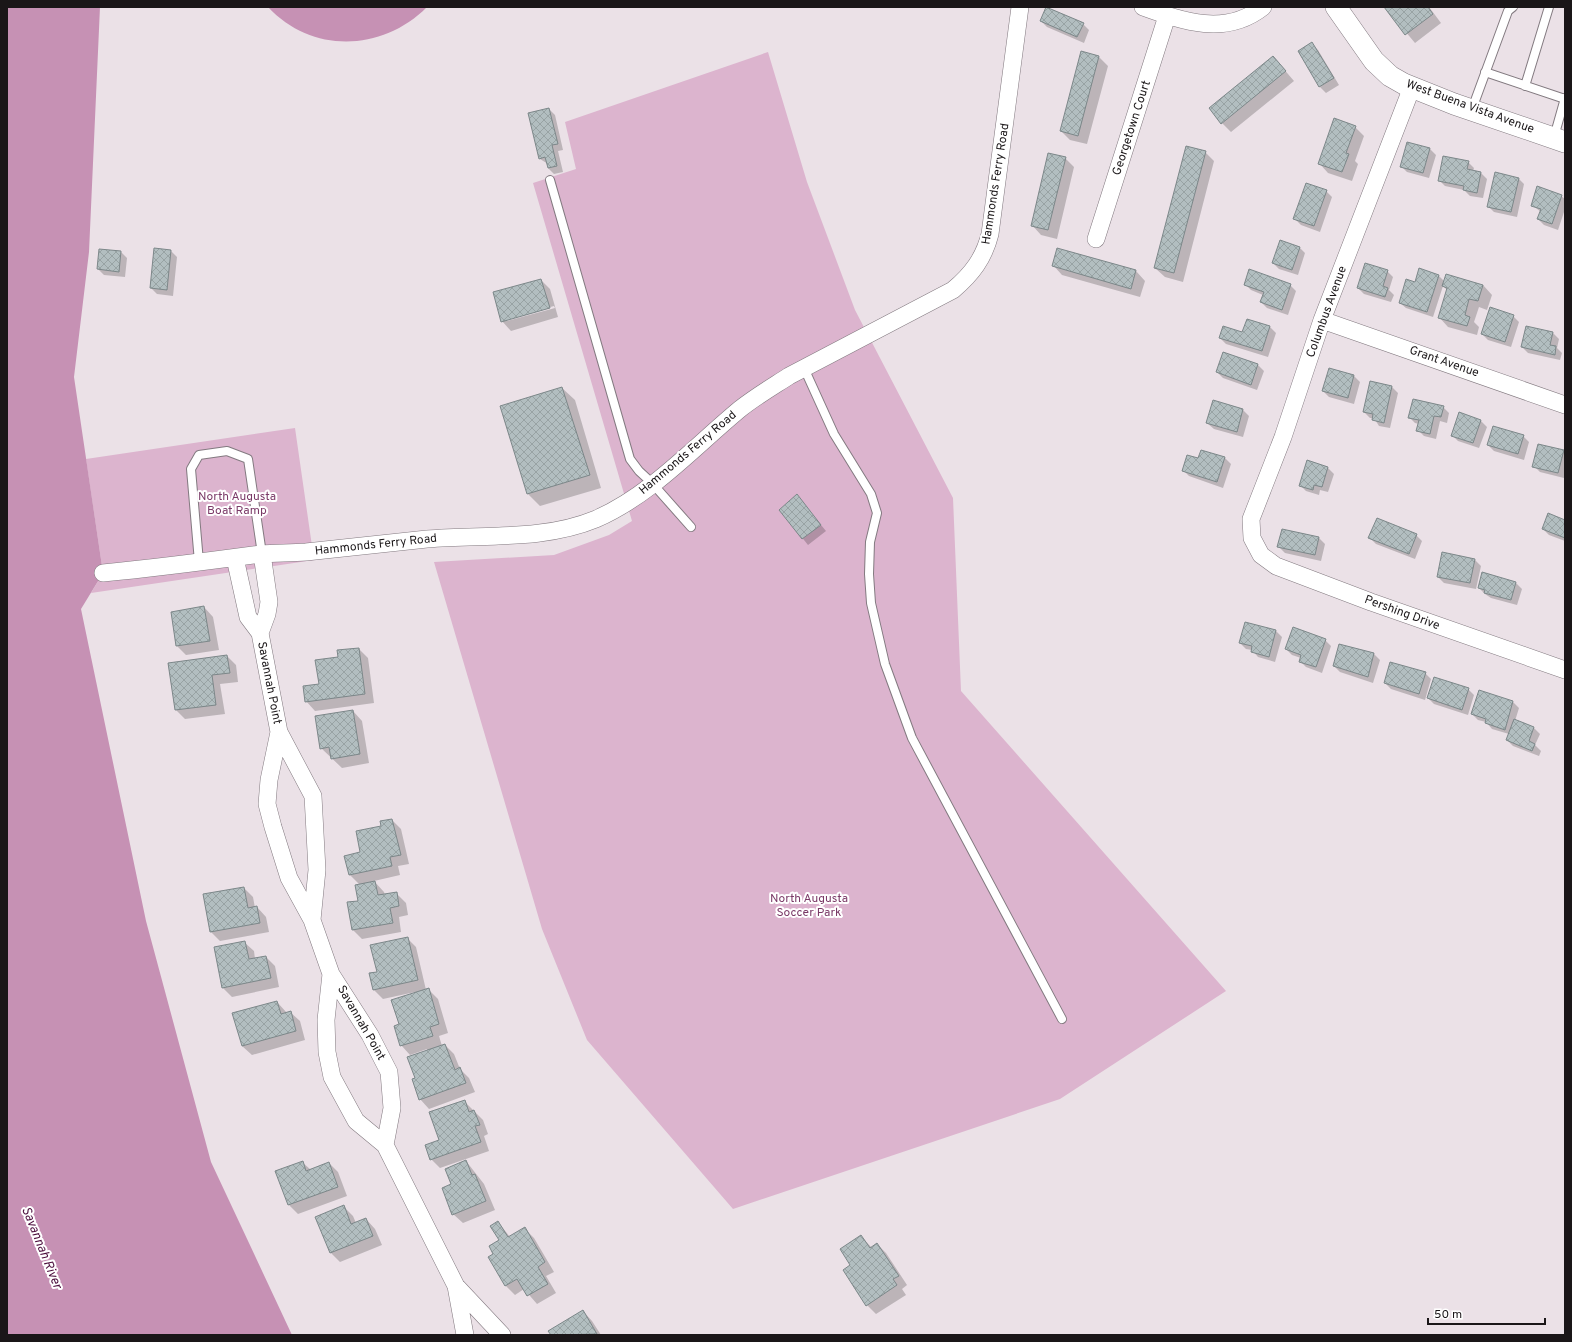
<svg xmlns="http://www.w3.org/2000/svg" width="1572" height="1342" viewBox="0 0 1572 1342" font-family="Overpass,sans-serif">
  <style>
    .green { fill: #dcb4ce }
    .water { fill: #c691b4 }
    .shadow { fill: #0003; fill-rule: evenodd }
    .building { fill: url(#building-cross-hatch); stroke: #7c8789 }
    .lines { fill: none; stroke-linecap: round; stroke-linejoin: round }
    .service-casing { stroke: #837a80; stroke-width: 10 }
    .minor-casing { stroke: #837a80; stroke-width: 18 }
    .tertiary-casing { stroke: #837a80; stroke-width: 22 }
    .service { stroke: #fff; stroke-width: 8 }
    .minor { stroke: #fff; stroke-width: 17 }
    .tertiary { stroke: #fff; stroke-width: 21 }
    .labels { text-anchor: middle; dominant-baseline: central; stroke-width: 4; stroke-linejoin: round; paint-order: stroke }
    .street-label { font-size: 12px; fill: #1a1618; stroke: #fff }
    .park-label { font-size: 12px; fill: #7a3967; stroke: #fff }
    .water-label { font-size: 13px; font-style: italic; fill: #4c0e3d; stroke: #fff }
  </style>
  <defs>
    <pattern id="building-cross-hatch" width="8" height="8" patternUnits="userSpaceOnUse"><rect width="8" height="8" fill="#b2bec0"/><path d="M0 0l8 8M0 8l8-8" fill="none" stroke="#98a3a4"/></pattern>
  </defs>
  <rect width="100%" height="100%" fill="#ebe1e7"/>
  <path class="green" d="M768,52L807,182L855,310L953,498L961,691L1226,991L1060,1099L733,1209L587,1040L542,929L434,562L554,555L609,535L632,521L533,183L576,169L565,122Z
    M295,428L314,560L91,593L103,573L86,459Z"/>
  <path class="water" d="M7,7H100L89,252L74,377L103,573L81,609L146,921L211,1162L292,1335H7Z
    M268,7H427C382,52 312,54 268,7Z"/>
  <path class="shadow" d="M1385,7H1429L1441,23L1415,43Z
    M1041,21L1083,24L1089,30L1084,43L1047,27Z
    M1312,44L1318,50L1339,85L1326,93L1320,87L1299,52Z
    M1099,57L1108,66L1087,144L1070,140L1061,131Z
    M1282,67L1294,81L1231,132L1222,123Z
    M549,109L555,115L563,150L558,151L563,172L554,174L548,168V164L540,159Z
    M1355,127L1364,136L1355,161L1358,164L1352,181L1328,173L1319,163Z
    M1408,143L1430,149L1436,155L1429,178L1407,172L1401,166Z
    M1205,152L1214,161L1183,282L1165,277L1155,268Z
    M1065,158L1074,167L1057,239L1041,235L1032,225Z
    M1468,162L1474,168L1473,171L1481,173L1487,179L1483,198L1470,196L1464,190L1445,186L1439,180Z
    M1518,178L1524,184L1517,217L1494,212L1488,206Z
    M1326,191L1332,197L1320,232L1301,225L1295,219Z
    M1561,196L1565,199V209L1558,230L1544,225L1538,219L1541,212L1532,205Z
    M1299,247L1305,253L1298,275L1279,269L1273,263Z
    M1058,249L1136,271L1145,281L1140,297L1062,275L1053,265Z
    M171,251L177,257L173,296L157,294L151,288Z
    M121,252L127,258L125,277L104,275L98,269Z
    M1387,271L1393,277L1389,290L1394,295L1391,302L1364,294L1358,288Z
    M1439,276L1445,282L1483,285L1492,295L1487,310L1479,307L1474,322L1479,327L1477,335L1448,327L1439,317L1447,290L1443,286L1433,317L1406,308L1400,303L1415,283Z
    M541,280L550,289L558,317L511,331L502,321ZM554,306L555,308L507,321V319Z
    M1245,284L1290,285L1296,291L1288,315L1267,308L1261,302L1263,295L1251,290Z
    M1513,316L1519,322L1511,347L1488,340L1482,334Z
    M1270,327L1276,333L1268,357L1226,344L1220,338Z
    M1526,327L1553,333L1559,339L1557,348L1562,353L1560,360L1528,353L1522,347Z
    M1258,365L1264,371L1257,390L1223,378L1217,372Z
    M1329,369L1354,376L1360,382L1354,404L1329,397L1323,391Z
    M1371,382L1392,387L1398,393L1390,428L1379,426L1374,418H1370L1364,412Z
    M562,388L575,400L601,488L540,506L528,494L501,407Z
    M1214,401L1243,410L1249,416L1243,437L1214,429L1207,423Z
    M1443,407L1449,413L1447,423L1440,421L1436,439L1424,436L1418,430L1419,424L1415,423L1409,417Z
    M1481,421L1487,427L1479,448L1458,441L1452,435Z
    M1523,436L1529,442L1524,460L1494,451L1488,445Z
    M1202,451L1225,458L1231,464L1223,488L1189,476L1183,470L1199,459Z
    M1563,451L1565,453L1564,478L1540,472L1534,466Z
    M1328,468L1334,474L1328,492L1320,490L1319,495L1306,491L1300,485Z
    M797,496L826,531L808,545L780,510Z
    M1565,521V541L1549,535L1543,529Z
    M1416,535L1422,541L1415,559L1376,544L1370,538Z
    M1319,538L1325,544L1321,561L1285,553L1279,547Z
    M1475,560L1481,566L1476,589L1444,583L1438,577Z
    M1483,573L1516,583L1522,589L1517,605L1491,598L1485,594L1479,588Z
    M204,607L213,617L219,650L186,655L177,646Z
    M1276,631L1282,637L1275,662L1258,657L1252,650L1246,649L1240,643Z
    M1325,640L1331,646L1322,673L1306,667L1300,661L1301,658L1292,655L1286,649Z
    M359,649L368,658L374,703L315,711L306,701L339,658Z
    M1374,654L1380,660L1373,683L1340,672L1334,666Z
    M227,656L236,665L238,682L220,684L225,714L185,719L176,710Z
    M1425,673L1431,679L1425,700L1391,689L1385,683Z
    M1468,689L1474,695L1468,715L1434,704L1428,698Z
    M1479,692L1513,702L1519,708L1515,721L1534,728L1540,734L1535,745L1541,751L1539,756L1513,746L1507,740L1509,734L1492,729L1486,722L1478,720L1472,714Z
    M353,711L362,721L369,763L342,768L321,748Z
    M392,820L401,829L409,864L398,866L400,875L374,881L384,892L385,895L396,893L406,903L408,915L399,917L401,932L362,939L353,930L359,901L360,885L350,875L346,857L362,853L383,826Z
    M244,888L253,897L255,908L257,907L266,917L269,932L220,941L211,932L204,895Z
    M407,938L416,947L426,990L428,989L438,999L448,1033L439,1036L442,1046L445,1045L454,1054L460,1069L469,1078L475,1092L429,1109L420,1099L427,1049L410,1055L401,1045L400,1025L415,992L383,999L374,990L370,974L378,973Z
    M244,942L254,951L255,959L266,957L275,966L279,987L232,997L223,988Z
    M277,1002L287,1013L290,1012L300,1021L305,1040L252,1055L242,1046Z
    M464,1101L483,1120L488,1134L484,1136L489,1151L440,1168L431,1159Z
    M466,1161L484,1184L495,1210L463,1223L453,1214L452,1184Z
    M302,1162L311,1170L329,1163L338,1172L347,1196L298,1214L289,1205L277,1171Z
    M344,1207L353,1216L356,1223L366,1219L375,1229L382,1245L340,1262L331,1253L317,1218Z
    M498,1222L510,1237L524,1228L534,1238L554,1272L546,1276L556,1293L537,1304L524,1289L515,1295L505,1285L495,1254L500,1241Z
    M861,1236L872,1248L877,1244L886,1253L907,1285L902,1289L906,1295L876,1314L867,1305L852,1266Z
    M583,1311L592,1321L601,1335H552L550,1332Z"/>
  <path class="building" d="M1046,7L1084,23L1077,37L1040,21Z
    M1384,7H1428L1433,14L1405,35Z
    M1312,42L1334,78L1319,87L1298,51Z
    M1081,51L1099,56L1078,136L1060,131Z
    M1273,56L1286,71L1221,124L1209,108Z
    M549,108L558,144L552,145L557,166L548,168L545,157L539,159L528,113Z
    M1334,118L1356,126L1346,153L1349,154L1342,172L1318,164Z
    M1407,142L1430,148L1423,173L1400,167Z
    M1186,146L1206,151L1174,273L1154,268Z
    M1048,153L1066,157L1048,230L1031,226Z
    M1443,156L1469,161L1467,169L1481,172L1477,193L1463,190L1464,186L1438,181Z
    M1495,172L1519,178L1511,212L1487,207Z
    M1306,183L1327,190L1314,226L1293,219Z
    M1537,186L1562,195L1552,224L1537,219L1541,209L1531,206Z
    M1280,240L1300,247L1292,270L1272,263Z
    M154,248L171,250L167,290L150,288Z
    M1057,248L1136,270L1131,289L1052,266Z
    M99,249L121,251L119,272L97,269Z
    M1365,263L1388,270L1383,286L1388,288L1385,297L1357,288Z
    M1419,268L1439,275L1427,312L1399,303L1406,279L1415,282Z
    M1249,269L1291,284L1282,310L1260,302L1264,292L1244,285Z
    M1446,274L1483,285L1478,301L1469,299L1465,315L1470,317L1467,326L1438,318L1447,288L1442,286Z
    M541,279L550,308L501,322L493,292Z
    M1490,307L1514,315L1505,342L1481,334Z
    M1247,319L1270,326L1262,351L1219,338L1223,326L1242,332Z
    M1526,326L1553,332L1550,345L1556,346L1555,355L1521,347Z
    M1223,352L1258,364L1251,385L1216,372Z
    M1329,368L1354,375L1348,398L1322,391Z
    M1370,381L1392,386L1384,423L1372,420L1373,414L1363,412Z
    M562,387L590,475L527,494L500,406Z
    M1413,399L1444,406L1441,417L1434,416L1430,434L1416,431L1419,420L1408,418Z
    M1213,400L1243,409L1237,432L1206,423Z
    M1459,412L1481,420L1473,443L1451,436Z
    M1493,426L1524,435L1518,454L1487,445Z
    M1538,444L1564,450L1558,473L1532,467Z
    M1201,450L1225,457L1217,482L1182,471L1187,455L1198,458Z
    M1307,460L1328,467L1322,487L1314,485L1313,490L1299,486Z
    M797,494L821,525L802,539L779,510Z
    M1548,513L1565,520V538L1542,529Z
    M1377,518L1417,534L1409,554L1368,538Z
    M1282,529L1319,537L1315,555L1277,547Z
    M1442,552L1475,559L1470,583L1437,577Z
    M1482,572L1516,582L1511,600L1484,593L1485,590L1478,588Z
    M204,606L210,641L176,646L171,612Z
    M1245,622L1276,630L1269,657L1251,652L1252,646L1239,643Z
    M1293,627L1326,639L1316,667L1299,662L1301,655L1285,649Z
    M1339,644L1374,653L1368,677L1333,666Z
    M359,648L365,694L305,702L303,686L319,684L315,660L338,657L337,650Z
    M227,655L230,673L212,675L216,705L175,710L168,663Z
    M1390,662L1426,672L1419,694L1384,683Z
    M1434,677L1469,688L1462,710L1427,698Z
    M1479,690L1513,701L1505,730L1485,723L1486,719L1471,714Z
    M353,710L360,754L331,759L329,747L320,749L315,716Z
    M1514,719L1534,727L1529,741L1535,744L1532,751L1506,740Z
    M392,819L401,855L390,857L392,866L349,875L344,856L360,852L356,831L381,826L380,821Z
    M375,881L378,895L397,892L399,906L390,908L393,923L352,930L347,902L358,901L355,885Z
    M244,887L248,908L257,906L260,923L210,932L203,894Z
    M408,937L418,980L373,990L369,973L377,972L370,945Z
    M245,941L249,959L266,956L271,978L222,988L214,947Z
    M429,988L439,1024L430,1027L433,1036L400,1046L394,1026L399,1024L391,1000Z
    M277,1001L281,1014L291,1011L296,1031L242,1046L232,1013Z
    M445,1044L455,1070L460,1067L466,1083L419,1100L412,1079L415,1078L407,1057Z
    M465,1100L469,1112L474,1110L480,1125L475,1126L481,1142L430,1160L425,1145L439,1140L429,1112Z
    M466,1160L472,1175L475,1174L486,1201L452,1215L442,1188L451,1184L445,1169Z
    M303,1161L306,1171L329,1162L338,1187L288,1205L275,1171Z
    M344,1205L351,1224L366,1218L373,1236L330,1253L315,1217Z
    M498,1221L508,1237L525,1227L545,1262L538,1267L548,1284L527,1296L517,1279L505,1286L488,1257L493,1254L489,1246L499,1240L490,1226Z
    M861,1235L870,1248L877,1243L899,1276L893,1279L897,1285L866,1306L843,1270L850,1265L840,1249Z
    M583,1310L597,1334L551,1335L548,1331Z"/>
  <g class="lines">
    <g class="service-casing">
      <path id="service" d="M1485,72L1565,99
        M1525,86L1549,7
        M1472,109L1508,11L1513,7
        M1554,137L1565,98
        M550,180L630,459L639,471L652,483L691,527
        M804,368L834,434L871,494L877,513L870,542L869,574L871,603L885,664L912,738L1062,1019
        M199,562L191,469L199,455L227,451L248,459L262,554"/>
    </g>
    <g class="minor-casing">
      <path id="minor" d="M1143,7C1182,21 1225,37 1263,7
        M1412,87L1322,320L1283,437L1251,519L1252,538L1261,555L1276,566L1371,602L1565,670
        M1096,239L1167,16
        M1322,320L1565,405
        M235,558L248,617L260,633L279,732L313,796L317,870L312,920
        M103,573C156,568 209,561 261,554C276,553 291,553 306,552C346,548 387,543 427,539C484,534 543,541 596,519C651,495 694,447 740,409C755,397 772,387 789,376L953,290C972,274 984,258 990,234L1020,7
        M260,633L267,614L269,602L262,554
        M279,732L269,780L267,804L273,827L289,878L312,920L331,974L370,1035L389,1072L392,1108L385,1145
        M331,974L326,1020L327,1052L332,1077L356,1121L385,1145L456,1286L465,1335
        M456,1286L502,1335"/>
    </g>
    <g class="tertiary-casing">
      <path id="tertiary" d="M1336,7L1374,61L1390,76L1404,84L1454,104L1565,142"/>
    </g>
    <use href="#service" class="service"/>
    <use href="#minor" class="minor"/>
    <use href="#tertiary" class="tertiary"/>
  </g>
  <g class="labels">
    <g class="street-label">
      <text transform="translate(1470 107) rotate(20)">West Buena Vista Avenue</text>
      <text transform="translate(1132 128) rotate(-72)">Georgetown Court</text>
      <text transform="translate(996 184) rotate(-81)">Hammonds Ferry Road</text>
      <text transform="translate(1327 312) rotate(-70)">Columbus Avenue</text>
      <text transform="translate(1444 362) rotate(19)">Grant Avenue</text>
      <text transform="translate(688 453) rotate(-40)">Hammonds Ferry Road</text>
      <text transform="translate(376 545) rotate(-6)">Hammonds Ferry Road</text>
      <text transform="translate(1402 613) rotate(20)">Pershing Drive</text>
      <text transform="translate(269 683) rotate(79)">Savannah Point</text>
      <text transform="translate(361 1023) rotate(60)">Savannah Point</text>
    </g>
    <g class="park-label">
      <text x="237" y="497">North Augusta<tspan x="237" dy="14">Boat Ramp</tspan></text>
      <text x="809" y="899">North Augusta<tspan x="809" dy="14">Soccer Park</tspan></text>
    </g>
    <g class="water-label">
      <text transform="translate(41 1248) rotate(68)">Savannah River</text>
    </g>
  </g>
  <rect width="1572" height="1342" fill="none" stroke="#1a1618" stroke-width="16"/>
  <path d="M1428 1318v6h117v-6" fill="none" stroke="#1a1618" stroke-width="2"/>
  <text x="1434" y="1318" font-size="12" fill="#1a1618" stroke="#ffffff" stroke-width="3" paint-order="stroke">50 m</text>
</svg>
